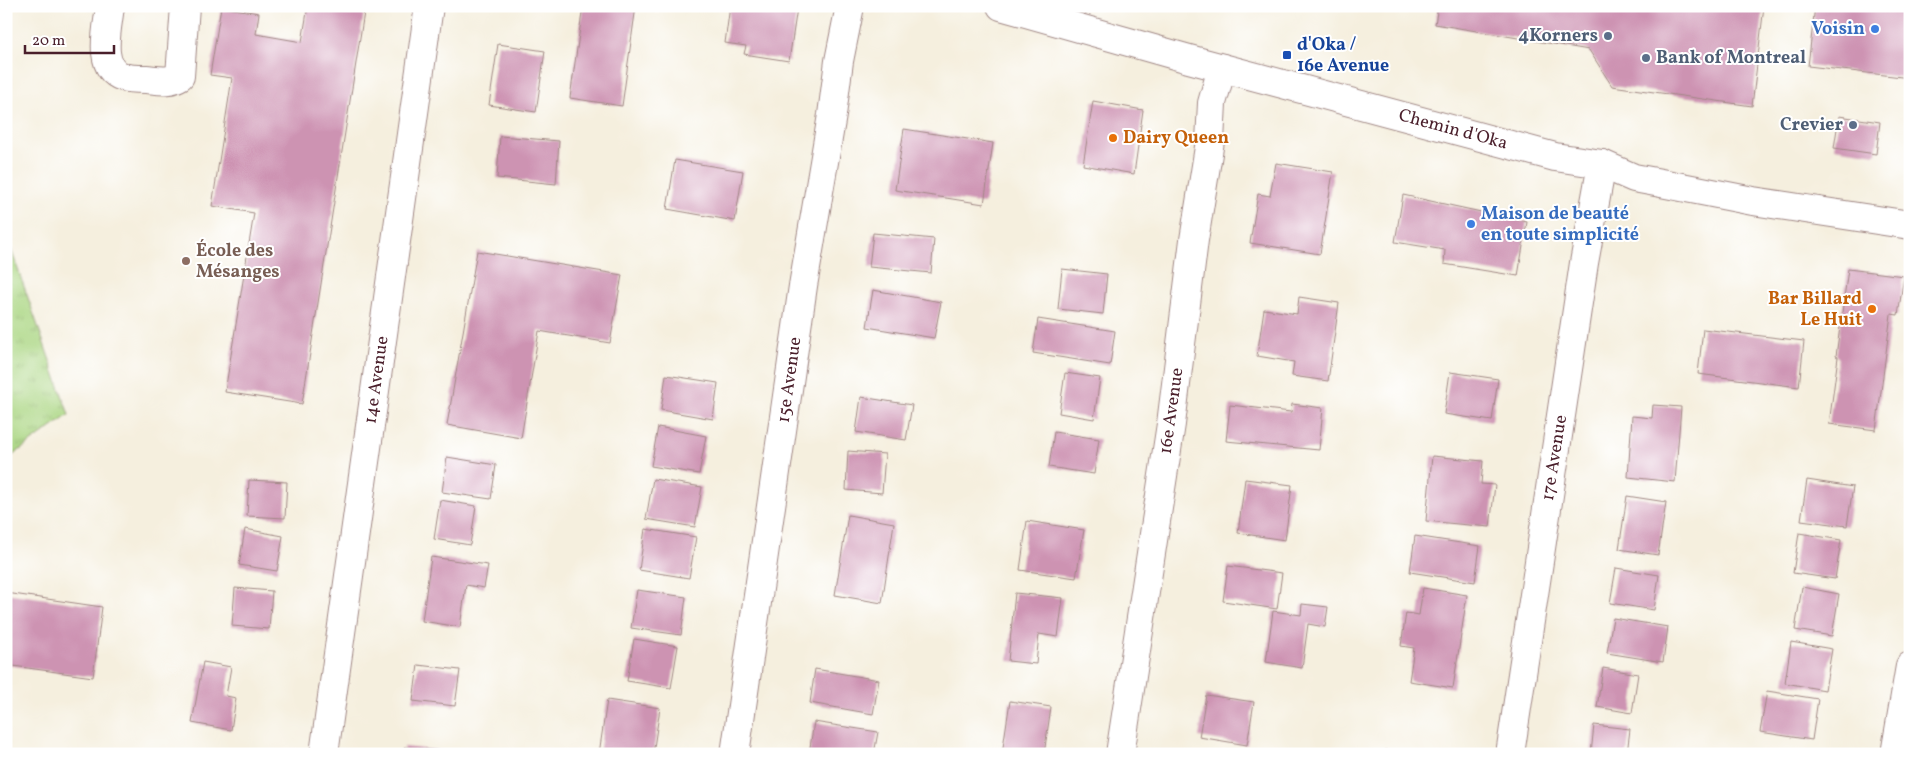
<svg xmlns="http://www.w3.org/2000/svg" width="1916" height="760" viewBox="0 0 1916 760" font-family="Vollkorn,serif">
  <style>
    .park { fill: url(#park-tufts); stroke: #7a7a56 }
    .building { fill: #cd93b2 }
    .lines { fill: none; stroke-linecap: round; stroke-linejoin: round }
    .minor-casing { stroke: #a08784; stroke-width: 30 }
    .major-casing { stroke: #a08784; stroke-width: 30 }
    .minor { stroke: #fff; stroke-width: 28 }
    .major { stroke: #fff; stroke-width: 28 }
    .shop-dot { fill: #3f7fe0; stroke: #fff; stroke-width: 2 }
    .service-dot { fill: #5c6f8a; stroke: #fff; stroke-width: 2 }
    .transit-dot { fill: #1a4fb4; stroke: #fff; stroke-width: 2 }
    .food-dot { fill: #e8710a; stroke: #fff; stroke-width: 2 }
    .education-dot { fill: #8d6e63; stroke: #fff; stroke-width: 2 }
    .labels { text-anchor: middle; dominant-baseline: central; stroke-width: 4; stroke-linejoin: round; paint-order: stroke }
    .shop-label { font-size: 18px; font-weight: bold; fill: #366cbe; stroke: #fff; text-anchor: end }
    .service-label { font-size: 18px; font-weight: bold; fill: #4e5e75; stroke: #fff; text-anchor: end }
    .transit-label { font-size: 18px; font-weight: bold; fill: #164399; stroke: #fff; text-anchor: start }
    .street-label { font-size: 18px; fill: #4a1f2b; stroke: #fff }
    .food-label { font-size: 18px; font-weight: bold; fill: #c56008; stroke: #fff; text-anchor: start }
    .education-label { font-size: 18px; font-weight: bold; fill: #785e54; stroke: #fff; text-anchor: start }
  </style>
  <defs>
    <pattern id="park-tufts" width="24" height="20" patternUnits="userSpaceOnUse" patternTransform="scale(1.25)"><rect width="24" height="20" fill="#aad682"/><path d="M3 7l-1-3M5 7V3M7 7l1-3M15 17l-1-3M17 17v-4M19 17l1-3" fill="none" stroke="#94b770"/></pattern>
  </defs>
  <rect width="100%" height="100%" fill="#fff"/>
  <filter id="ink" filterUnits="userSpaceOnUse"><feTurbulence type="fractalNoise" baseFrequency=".02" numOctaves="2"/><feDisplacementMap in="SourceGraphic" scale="10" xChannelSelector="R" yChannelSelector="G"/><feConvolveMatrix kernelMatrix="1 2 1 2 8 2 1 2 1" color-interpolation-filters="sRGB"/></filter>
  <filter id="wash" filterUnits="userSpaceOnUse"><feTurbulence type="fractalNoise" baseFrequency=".0096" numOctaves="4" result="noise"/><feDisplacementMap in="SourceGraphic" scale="20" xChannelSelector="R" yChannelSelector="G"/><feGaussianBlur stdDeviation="1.12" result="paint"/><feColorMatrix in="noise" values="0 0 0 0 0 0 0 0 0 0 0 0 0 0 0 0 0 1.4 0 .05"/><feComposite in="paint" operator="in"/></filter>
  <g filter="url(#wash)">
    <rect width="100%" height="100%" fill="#f5efde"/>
    <path class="park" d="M6,235L69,415L6,460Z"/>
    <g id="blocks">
      <path class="building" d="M308,6H365L302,404L225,392L254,213L212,206L232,78L210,75L221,7L259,13L256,34L302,42Z
        M583,6H636L622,106L570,98Z
        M730,6H787L797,8L789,61L744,54L746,46L725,43Z
        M1438,6H1764L1752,106L1612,86L1589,50L1435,24Z
        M1815,6H1910V78L1808,66Z
        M498,44L545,51L536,112L489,105Z
        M1093,101L1143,110L1134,174L1083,165Z
        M1839,116L1880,122L1876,154L1834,148Z
        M904,129L993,143L984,204L895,190Z
        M500,136L559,141L556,184L497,178Z
        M675,160L743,171L735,221L667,209Z
        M1276,163L1333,172L1320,254L1250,243L1258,194L1270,196Z
        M1403,195L1527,222L1518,276L1444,264L1445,250L1395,242Z
        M873,233L934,239L931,273L869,267Z
        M477,251L622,275L610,343L539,331L521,438L447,425Z
        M1062,269L1107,274L1103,314L1058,309Z
        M1848,269L1904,276L1898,315L1891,314L1876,430L1829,424L1838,357L1836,356Z
        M873,290L941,302L934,338L867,327Z
        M1299,297L1339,303L1328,381L1292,376L1294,362L1257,356L1264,309L1297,314Z
        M1038,319L1115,331L1110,365L1033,353Z
        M1703,329L1804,341L1799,387L1698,374Z
        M1450,372L1498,379L1492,421L1444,414Z
        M1065,373L1100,378L1094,419L1059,413Z
        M666,375L718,383L713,419L661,410Z
        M861,397L912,405L906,440L856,432Z
        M1292,404L1323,408L1319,450L1226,441L1230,405L1291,412Z
        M1653,405L1681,407L1675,482L1628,477L1632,416L1652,418Z
        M658,427L706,436L699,474L651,466Z
        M1054,432L1099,439L1094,474L1049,467Z
        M848,451L885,454L882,493L846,490Z
        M1432,456L1483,461L1481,484L1495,485L1490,527L1426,521Z
        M447,457L496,465L491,499L442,492Z
        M653,479L702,487L695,527L646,519Z
        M1245,479L1292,485L1285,540L1238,533Z
        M249,480L287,482L285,518L247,516Z
        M1807,480L1853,487L1847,526L1801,520Z
        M1627,496L1666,502L1658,555L1619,549Z
        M440,500L476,506L470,545L434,539Z
        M848,515L894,523L882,603L835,595Z
        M1027,521L1084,530L1076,578L1020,570Z
        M245,529L283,536L277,571L239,565Z
        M645,529L696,537L689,578L639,570Z
        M1799,533L1841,540L1835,579L1793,573Z
        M1415,536L1480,546L1475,582L1410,572Z
        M431,557L488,565L484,588L466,585L460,627L422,621Z
        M1228,566L1282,573L1277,609L1223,601Z
        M1616,568L1659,575L1654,610L1610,603Z
        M1802,587L1839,594L1832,636L1795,630Z
        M235,588L272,591L269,629L232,626Z
        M1423,588L1467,595L1453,688L1409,681L1414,648L1401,646L1406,613L1419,615Z
        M637,590L686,597L681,635L631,628Z
        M6,593L102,607L93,677L6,665Z
        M1015,593L1063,598L1058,637L1039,634L1036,664L1008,661Z
        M1302,604L1328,607L1325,627L1308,624L1302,668L1266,662L1273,611L1301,615Z
        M1613,618L1668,627L1663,662L1607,653Z
        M634,639L678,646L671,688L627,681Z
        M1791,642L1832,649L1825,690L1785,683Z
        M203,662L231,667L226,696L236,698L231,730L192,723Z
        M418,665L460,670L455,706L413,701Z
        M1603,668L1638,674L1632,713L1597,707Z
        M815,669L879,680L873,714L810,703Z
        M1767,691L1818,699L1812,740L1760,732Z
        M1206,695L1254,702L1247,745L1199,737Z
        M607,700L660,708L653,754H599Z
        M1010,701L1051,707L1044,754H1002Z
        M814,722L878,732L874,754H809Z
        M1594,725L1630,729L1627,754H1591Z
        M404,747L454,752V754H403Z
        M1385,750L1402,753V754H1385Z"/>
    </g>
  </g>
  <g filter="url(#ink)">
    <use href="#blocks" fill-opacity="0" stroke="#a08784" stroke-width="1"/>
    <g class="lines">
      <g class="minor-casing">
        <path id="minor" d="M110,6C108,27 96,68 123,77C129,79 139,79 146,79C158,80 169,83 180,76L185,6
          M324,754L429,6
          M735,754L803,286L832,115L839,61L850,6
          M1120,754L1171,424L1194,240L1210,141L1212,103L1222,68
          M1510,754L1584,263L1602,164
          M1895,754L1910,666"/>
      </g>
      <g class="major-casing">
        <path id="major" d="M1001,6L1189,59L1555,157L1602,164L1634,178L1661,183L1753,201L1910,225"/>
      </g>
      <use href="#minor" class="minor"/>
      <use href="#major" class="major"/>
    </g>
  </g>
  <g class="shop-dot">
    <circle cx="1875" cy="29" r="5"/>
    <circle cx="1471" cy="224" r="5"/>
  </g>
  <g class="service-dot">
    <circle cx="1608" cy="36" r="5"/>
    <circle cx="1646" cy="58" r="5"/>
    <circle cx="1853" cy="125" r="5"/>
  </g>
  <rect class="transit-dot" x="1282" y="50" width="10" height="10" rx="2.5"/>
  <g class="food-dot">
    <circle cx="1113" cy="138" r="5"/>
    <circle cx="1872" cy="309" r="5"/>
  </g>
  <circle class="education-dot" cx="186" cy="261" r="5"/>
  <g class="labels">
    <g class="shop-label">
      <text x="1865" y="29">Voisin</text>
      <text x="1481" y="214" text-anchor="start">Maison de beauté<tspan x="1481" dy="21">en toute simplicité</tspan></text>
    </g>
    <g class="service-label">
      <text x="1598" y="36">4Korners</text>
      <text x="1656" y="58" text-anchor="start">Bank of Montreal</text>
      <text x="1843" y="125">Crevier</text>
    </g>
    <g class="transit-label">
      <text x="1297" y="45">d'Oka /<tspan x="1297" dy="21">16e Avenue</tspan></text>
    </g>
    <g class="street-label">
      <text transform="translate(1453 130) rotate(15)">Chemin d'Oka</text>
      <text transform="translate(377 380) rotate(-82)">14e Avenue</text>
      <text transform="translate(790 380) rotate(-82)">15e Avenue</text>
      <text transform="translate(1172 411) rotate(-82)">16e Avenue</text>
      <text transform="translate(1555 458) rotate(-81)">17e Avenue</text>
    </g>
    <g class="food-label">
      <text x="1123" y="138">Dairy Queen</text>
      <text x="1862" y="299" text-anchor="end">Bar Billard<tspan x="1862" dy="21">Le Huit</tspan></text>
    </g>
    <g class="education-label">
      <text x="196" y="251">École des<tspan x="196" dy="21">Mésanges</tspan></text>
    </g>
  </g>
  <rect width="1916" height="760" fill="none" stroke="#fff" stroke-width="25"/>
  <path d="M25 45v8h89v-8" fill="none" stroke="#4a1f2b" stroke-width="2.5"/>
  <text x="32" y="45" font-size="15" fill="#4a1f2b" stroke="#ffffff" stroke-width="4" paint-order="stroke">20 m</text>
</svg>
